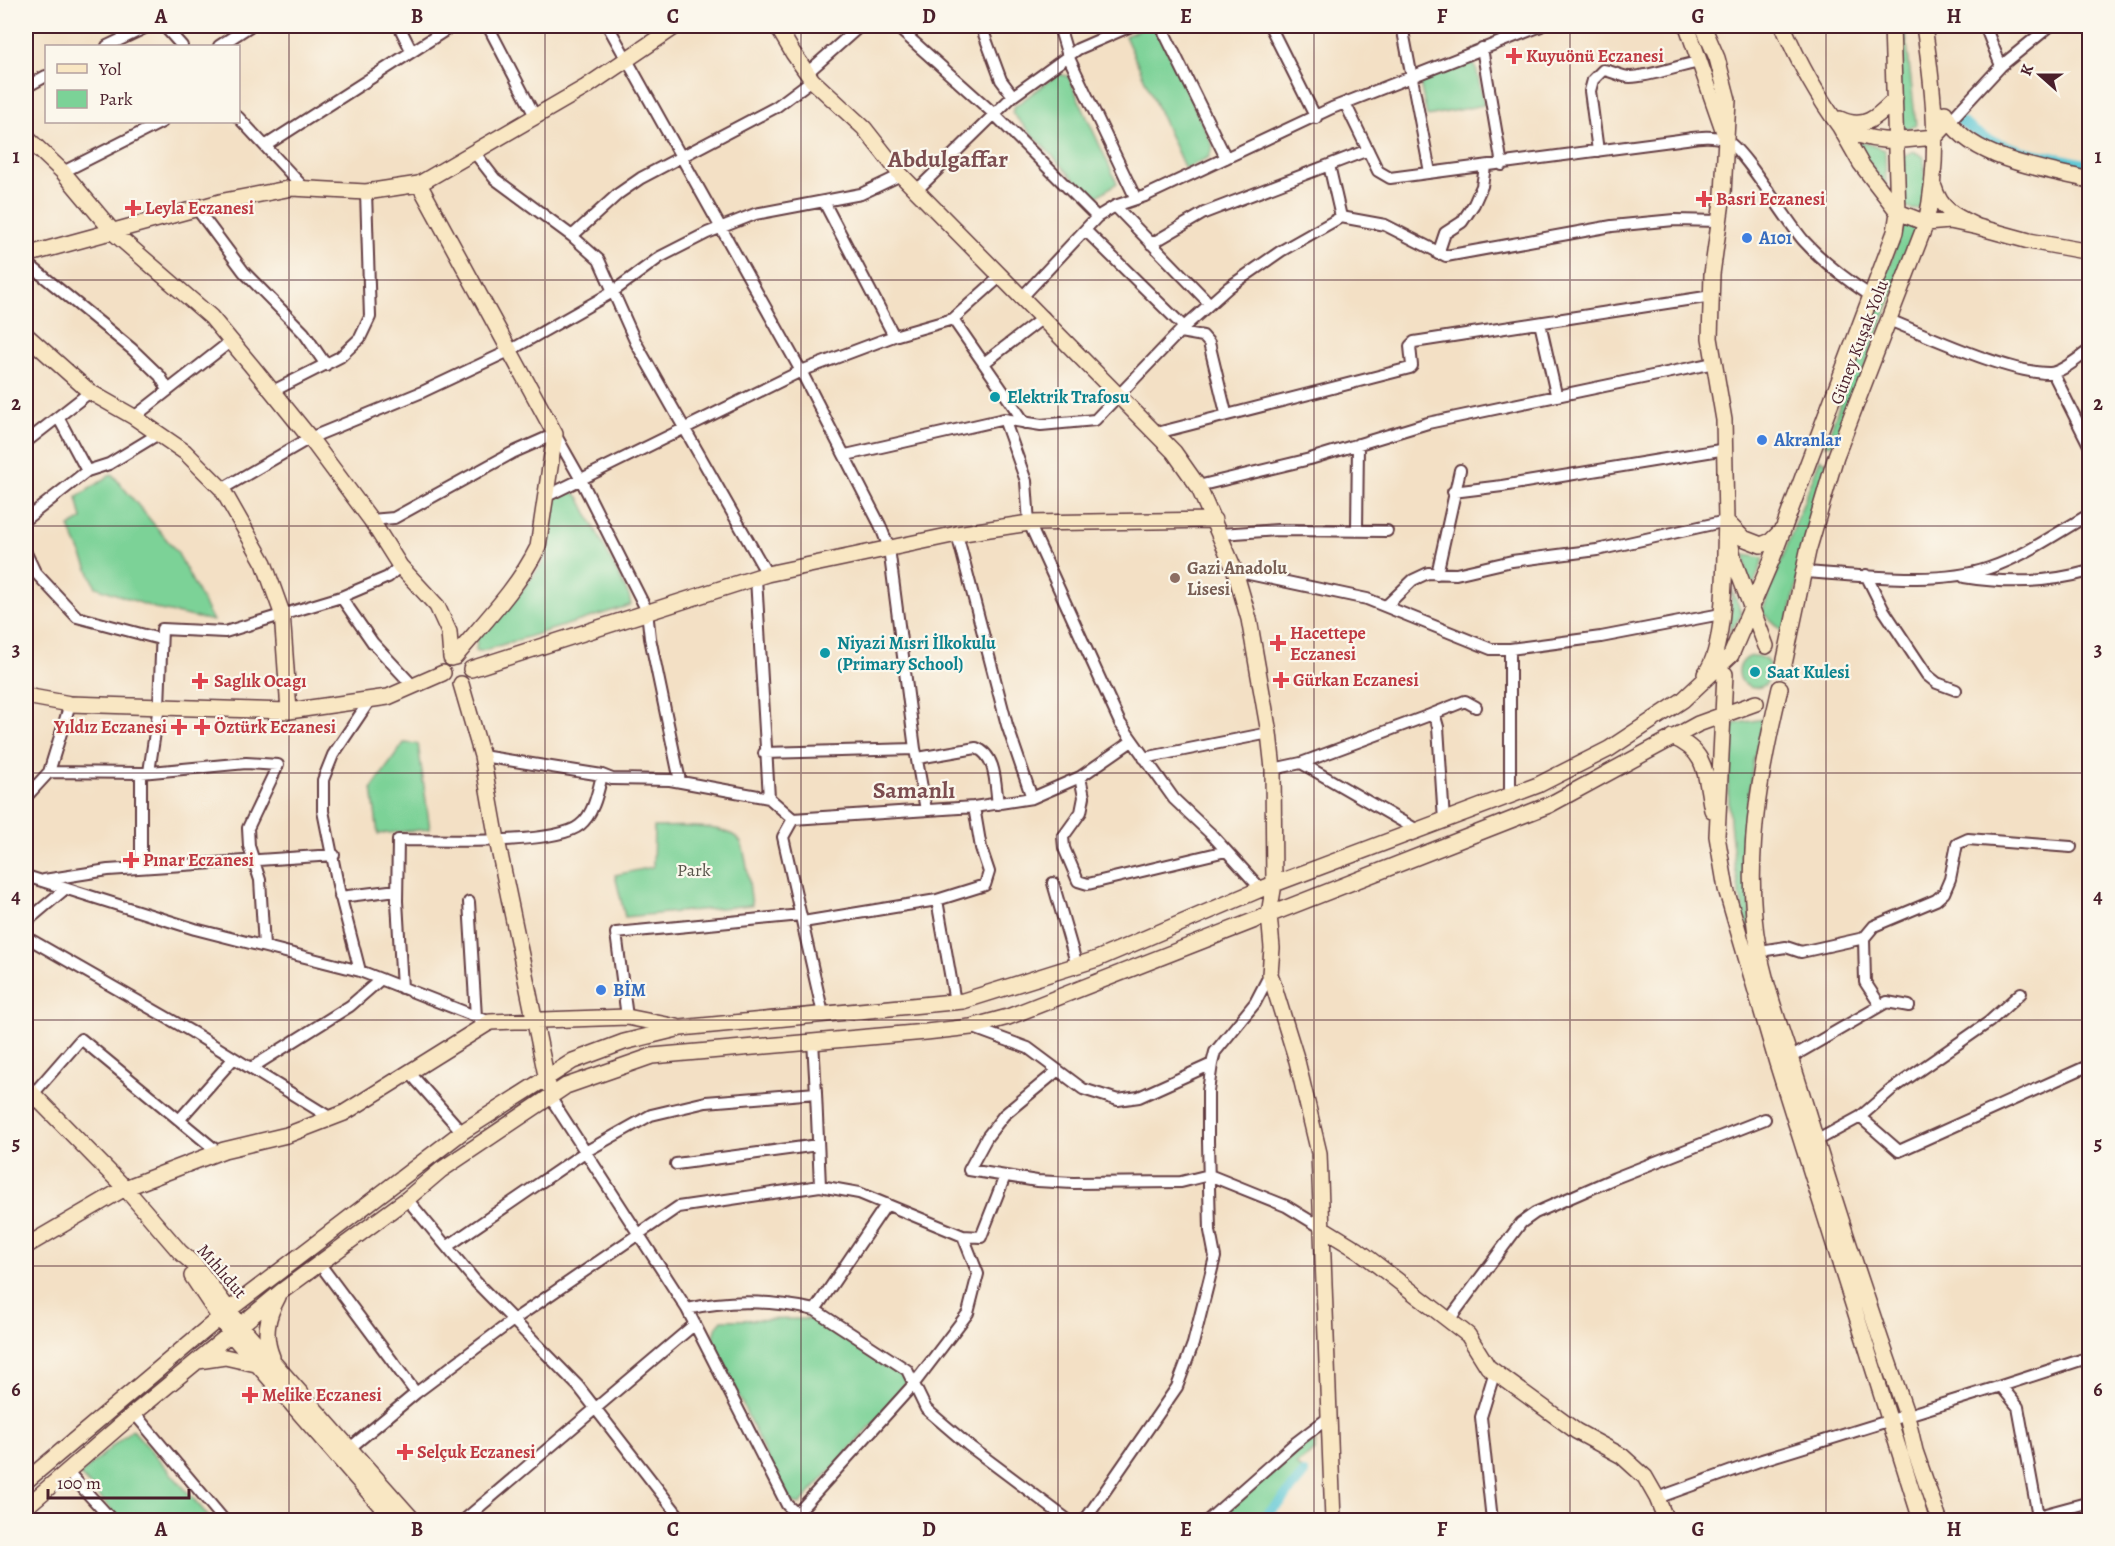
<svg xmlns="http://www.w3.org/2000/svg" width="2115" height="1546" viewBox="0 0 2115 1546" font-family="Alegreya,serif">
  <style>
    .green { fill: #7bd297; stroke: #627861; stroke-width: 1.5 }
    .lines { fill: none; stroke-linecap: round; stroke-linejoin: round }
    .canal { stroke: #5ac6d4; stroke-width: 10 }
    .street-casing { stroke: #633c42; stroke-width: 14 }
    .secondary-casing { stroke: #633c42; stroke-width: 18 }
    .street { stroke: #fff; stroke-width: 10 }
    .secondary { stroke: #f9e7c3; stroke-width: 15 }
    .grid { fill: none; stroke: #4a1f2b; stroke-width: 1.5; stroke-opacity: 0.55 }
    .health-dot { fill: #e0444e; stroke: #fbf7ec; stroke-width: 2 }
    .shop-dot { fill: #3f7fe0; stroke: #fbf7ec; stroke-width: 2 }
    .culture-dot { fill: #0f9aa8; stroke: #fbf7ec; stroke-width: 2 }
    .education-dot { fill: #8d6e63; stroke: #fbf7ec; stroke-width: 2 }
    .labels { text-anchor: middle; dominant-baseline: central; stroke-width: 4.5; stroke-linejoin: round; paint-order: stroke }
    .health-label { font-size: 18px; font-weight: bold; fill: #be3a42; stroke: #fbf7ec; text-anchor: start }
    .shop-label { font-size: 18px; font-weight: bold; fill: #366cbe; stroke: #fbf7ec; text-anchor: start }
    .street-label { font-size: 18px; fill: #4a1f2b; stroke: #fbf7ec }
    .culture-label { font-size: 18px; font-weight: bold; fill: #0d838f; stroke: #fbf7ec; text-anchor: start }
    .education-label { font-size: 18px; font-weight: bold; fill: #785e54; stroke: #fbf7ec; text-anchor: start }
    .park-label { font-size: 18px; fill: #59554b; stroke: #fbf7ec }
    .district-label { font-size: 24px; font-weight: bold; fill: #7c4d50; stroke: #fbf7ec }
    .neatline { fill: none; stroke: #4a1f2b; stroke-width: 2 }
    .grid-label { font-size: 20px; text-anchor: middle; font-weight: bold; fill: #4a1f2b }
  </style>
  <rect width="100%" height="100%" fill="#fbf7ec"/>
  <filter id="ink" filterUnits="userSpaceOnUse"><feTurbulence type="fractalNoise" baseFrequency=".0167" numOctaves="2"/><feDisplacementMap in="SourceGraphic" scale="12" xChannelSelector="R" yChannelSelector="G"/><feConvolveMatrix kernelMatrix="1 2 1 2 8 2 1 2 1" color-interpolation-filters="sRGB"/></filter>
  <filter id="wash" filterUnits="userSpaceOnUse"><feTurbulence type="fractalNoise" baseFrequency=".008" numOctaves="4" result="noise"/><feDisplacementMap in="SourceGraphic" scale="24" xChannelSelector="R" yChannelSelector="G"/><feGaussianBlur stdDeviation="1.35" result="paint"/><feColorMatrix in="noise" values="0 0 0 0 0 0 0 0 0 0 0 0 0 0 0 0 0 1.4 0 .05"/><feComposite in="paint" operator="in"/></filter>
  <g filter="url(#wash)">
    <rect width="100%" height="100%" fill="#f3e0c5"/>
    <path class="green" d="M1892,26H1905L1916,126L1899,130Z
      M1146,27L1159,32L1213,146L1209,157L1185,169L1125,36Z
      M1470,60L1476,67L1484,105L1427,116L1420,83L1424,78Z
      M1058,74L1068,76L1117,183L1093,199L1012,113L1014,107Z
      M1852,138L1885,150L1886,187Z
      M1913,151L1924,157L1927,201L1923,207L1913,210L1902,205L1900,158Z
      M1904,225L1919,226L1836,443L1825,445Z
      M1820,459L1827,462L1785,634L1762,612Z
      M112,474L177,552L213,621L160,610L96,587L69,527L82,519L77,497Z
      M562,491H572L579,497L629,596L631,605L482,651H476L477,638L516,598L543,563L557,496Z
      M1745,555L1764,558L1753,586L1747,577Z
      M1732,590L1742,614L1730,632Z
      M1739 672a16 16 0 1 1 32 0a16 16 0 1 1-32 0Z
      M1764,719L1753,762L1746,816L1751,940C1730,870 1727,798 1727,725Z
      M404,743L418,744L430,829L378,834L372,788Z
      M654,827C675,827 734,822 742,845C748,863 749,886 752,905L625,917L615,875L653,867Z
      M814,1319L901,1373L906,1382L899,1395L800,1504L792,1502L774,1474L713,1339L717,1326L722,1320Z
      M132,1429L212,1520H120L80,1475Z
      M1312,1442L1315,1443V1451L1296,1465L1307,1473L1285,1502L1262,1520H1215L1263,1476L1304,1444Z"/>
    <g class="lines">
      <path class="canal" d="M1957,119L1986,139L2023,151L2090,165
        M1259,1520L1281,1502L1304,1474"/>
    </g>
  </g>
  <g filter="url(#ink)">
    <g class="lines">
      <g class="street-casing">
        <path id="street" d="M164,26L182,46
          M399,26L411,50
          M488,26L535,116
          M608,26L801,371L880,525L889,548L915,749L926,810
          M896,26L993,113L1097,217
          M981,26L1001,80L1013,96
          M1059,26L1068,56L1136,199
          M1161,26L1226,158
          M1270,26L1316,118
          M1402,26L1430,172
          M1985,26L2001,66
          M107,46L149,26
          M219,46L250,26
          M1482,48L1502,165
          M807,73L860,26
          M26,87L46,76
          M1345,103L1378,171L1390,178L1679,140C1694,138 1711,134 1725,140C1742,146 1787,222 1804,241C1824,263 1845,279 1871,296
          M238,117L304,188
          M1949,122L2001,66L2050,26
          M265,146L452,26
          M1598,151L1590,91L1593,80L1603,70C1613,71 1621,77 1630,77C1654,76 1676,66 1700,62
          M474,152L495,179L572,236L599,260L636,343L767,574
          M1329,165L1341,217
          M63,172L162,122
          M918,189L1013,96L1078,49L1131,26
          M824,202L894,336
          M1115,206L1209,303
          M197,209L244,272L304,333L326,365
          M1085,230L1184,327
          M572,236L618,194L641,178L776,107L812,80
          M1151,244L1204,213L1368,150
          M1438,254L1445,233L1462,222L1474,204L1482,186L1485,167
          M26,262L132,349L160,376L168,390
          M1023,296L1097,217L1115,206L1145,196L1332,108L1541,26
          M953,319L1025,423
          M1889,320C1929,336 2010,374 2050,373C2063,372 2079,357 2090,350
          M1540,323L1556,394
          M1180,332L1203,336L1209,343L1226,413
          M984,363L1044,317
          M2053,373L2090,447
          M273,391L340,357L360,338L370,317L366,192
          M58,417L87,471
          M134,417L231,341
          M1004,419L1026,481L1029,523L1120,723L1174,799L1211,834L1261,889
          M1157,433L1410,368L1412,366L1410,346L1414,342L1712,296
          M26,442L90,392
          M846,455L1004,419L1041,425L1095,420L1184,327L1229,287L1281,251L1341,217L1385,225L1446,256L1612,226L1674,220L1720,221
          M1198,486L1310,459L1428,423L1714,363
          M222,489L310,438L422,392L509,351L611,293L660,257L707,233L755,214L861,194L901,175
          M1453,492L1502,486L1726,449
          M547,496L801,371L894,336L953,319L1002,275
          M26,519L87,471L109,464L160,433
          M371,520L394,518L512,453L555,434L580,478L647,611L650,638L680,781
          M1357,530L1358,444
          M957,534L1007,725L1032,798
          M1221,534L1278,530L1387,531
          M26,553L35,572L77,617L160,639
          M1235,571L1367,599L1491,649H1510L1601,637L1721,614
          M1803,572C1858,575 1938,586 1989,568C2025,556 2057,533 2090,514
          M1437,574L1460,470
          M1866,575L1883,609L1927,675L1937,683L1956,690
          M1964,577C2006,584 2048,583 2090,571
          M756,578L769,798
          M341,597L388,577L400,566
          M1387,605L1413,580L1428,573L1456,574L1512,561L1597,550L1726,521
          M1510,649V796
          M1430,715L1465,701L1476,707
          M764,753L915,749L916,753
          M482,756L602,775L612,779L670,780L769,798L793,819L974,807L1032,798L1080,777L1132,741
          M918,758L976,748C997,755 995,786 998,804
          M1144,758L1269,733
          M1301,763L1419,831
          M1273,769L1301,763L1430,715L1436,720L1438,727L1444,821
          M49,772L141,773L246,763L278,765L248,828L249,846L260,880L264,946
          M149,772L159,706L162,629L225,632L341,597L373,643L414,687
          M141,773V868
          M1080,777L1084,797L1081,812L1063,837L1064,848L1078,881L1088,884L1226,851
          M26,797L49,772L70,704
          M793,819L783,837L823,1014
          M26,876L195,929L360,971L490,1022
          M44,880L108,870L334,855
          M1053,883L1077,966
          M340,897L397,890
          M937,900L955,1002
          M469,902L476,1017
          M26,922L65,889
          M803,922L937,900L985,885L989,872L981,848L974,807
          M26,937L192,1032L331,1118
          M1864,938L1874,926L1936,900L1944,893L1950,879L1957,844L1968,839L2071,847
          M1760,951L1786,947L1801,952L1864,938L1865,982L1880,1005
          M360,971L339,890L323,811V780L333,755L370,700
          M402,988L397,901L398,840C434,840 555,846 580,825C594,814 598,791 602,775
          M627,1017L616,933L801,915
          M971,1027L1028,1048L1083,1089L1118,1100L1139,1097L1212,1064
          M1790,1058L1887,1002L1909,1006
          M251,1068L350,1006L381,979
          M1057,1071L1004,1115L987,1137L969,1170L1037,1181L1073,1183L1181,1182L1209,1175L1286,1206L1322,1228
          M409,1072L462,1132
          M816,1093L820,1186
          M33,1094L81,1039L218,1152
          M550,1097L687,1309L787,1505L804,1520
          M1860,1117L1899,1151L2090,1065
          M180,1119L234,1058
          M1816,1141L1860,1117L1891,1090L1989,1022L2021,993
          M676,1164L818,1145
          M407,1199L476,1282L578,1386L682,1520
          M448,1246L585,1152L651,1115L706,1102L816,1093L813,1041
          M319,1263L416,1393
          M687,1309C729,1299 774,1301 815,1310L886,1205
          M815,1310L907,1370L926,1409L968,1445L1068,1520
          M1449,1320L1521,1223L1535,1213L1615,1178L1765,1119
          M2001,1386L2090,1357
          M134,1413L224,1520
          M350,1448L416,1393L512,1321L678,1207L820,1186L859,1193L963,1236L981,1237L1005,1176
          M67,1471L112,1520
          M1657,1498L1762,1460L2001,1386L2018,1407L2038,1516L2090,1502
          M464,1520L695,1324
          M791,1520L913,1385L968,1313L978,1274L963,1236
          M1085,1520L1177,1387L1193,1344L1215,1257L1210,1231L1208,1141V1091L1212,1064L1215,1052L1255,1003L1270,974
          M1208,1520L1294,1444L1328,1418
          M1492,1520L1481,1417L1495,1371"/>
      </g>
      <g class="secondary-casing">
        <path id="secondary" d="M777,26L793,53L812,80L864,128L901,175L1174,452L1198,486L1235,571L1249,619L1269,733L1273,769L1274,884L1269,914L1272,948L1270,974L1297,1061L1319,1153L1333,1520
          M1687,26L1724,132
          M1703,26L1717,58L1728,100L1723,194L1712,274L1710,338L1724,420L1726,521L1743,538L1761,545L1771,541L1781,531
          M1783,26C1798,61 1817,96 1840,127
          M1945,113C1966,159 2045,169 2090,180
          M1840,119C1865,131 1878,116 1895,99
          M26,137L63,172L114,233L211,317L255,370L310,438L371,520L400,566L437,606L449,632L451,658
          M419,184L555,434L538,547C518,588 484,622 455,657
          M1934,187C1941,211 1957,217 1978,227L1950,221L1926,223L1898,212L1861,164L1840,127C1875,145 1897,141 1935,137L1949,122
          M1978,227L2029,241L2090,252
          M26,255L224,201L292,188L366,192L419,184L586,87L676,26
          M26,335L90,392L134,417L185,452L222,489L264,563L282,613L289,711
          M471,669L767,574L957,534L1029,523L1214,520
          M1783,669L1808,551L1836,456L1926,223C1941,155 1934,93 1924,26
          M1705,674C1727,648 1724,557 1726,521L1734,561L1766,646
          M1725,674L1717,836L1726,889L1777,1063L1921,1520
          M461,684L482,756L497,840L548,1085
          M1780,688C1762,764 1747,838 1754,917C1759,975 1783,1033 1800,1088C1833,1198 1869,1308 1907,1416L1915,1451L1939,1520
          M26,696L70,704L289,711L388,697L443,673
          M1672,737C1709,752 1705,776 1712,810
          M26,1087L125,1188L180,1252L196,1266L240,1325L413,1520
          M1322,1228L1358,1250L1468,1335L1488,1367L1576,1431L1622,1456L1645,1477L1657,1498L1666,1520
          M26,1246L125,1188L224,1150L287,1135L344,1113L490,1022L627,1017L677,1027
          M192,1276L230,1333L393,1520
          M272,1357C263,1335 267,1317 278,1297
          M198,1361L225,1357L256,1364
          M26,1481L230,1309L462,1132L573,1061L624,1042L681,1028L963,1001L1097,959L1261,889L1538,785L1609,749L1683,700L1731,655L1772,559L1895,232L1898,212L1892,26
          M26,1507L138,1410L282,1291L407,1199L441,1170L566,1086L652,1056L926,1032L971,1027L1008,1017L1549,805L1698,724L1756,703"/>
      </g>
      <use href="#street" class="street"/>
      <use href="#secondary" class="secondary"/>
    </g>
  </g>
  <path class="grid" d="M289,26V1520M545,26V1520M801,26V1520M1058,26V1520M1314,26V1520M1570,26V1520M1826,26V1520M26,280H2090M26,526H2090M26,773H2090M26,1020H2090M26,1266H2090"/>
  <g class="health-dot">
    <path d="M1511 47h6v6h6v6h-6v6h-6v-6h-6v-6h6z"/>
    <path d="M1701 190h6v6h6v6h-6v6h-6v-6h-6v-6h6z"/>
    <path d="M130 199h6v6h6v6h-6v6h-6v-6h-6v-6h6z"/>
    <path d="M1275 634h6v6h6v6h-6v6h-6v-6h-6v-6h6z"/>
    <path d="M1278 671h6v6h6v6h-6v6h-6v-6h-6v-6h6z"/>
    <path d="M197 672h6v6h6v6h-6v6h-6v-6h-6v-6h6z"/>
    <path d="M176 718h6v6h6v6h-6v6h-6v-6h-6v-6h6z"/>
    <path d="M199 718h6v6h6v6h-6v6h-6v-6h-6v-6h6z"/>
    <path d="M128 851h6v6h6v6h-6v6h-6v-6h-6v-6h6z"/>
    <path d="M247 1386h6v6h6v6h-6v6h-6v-6h-6v-6h6z"/>
    <path d="M402 1443h6v6h6v6h-6v6h-6v-6h-6v-6h6z"/>
  </g>
  <g class="shop-dot">
    <circle cx="1747" cy="238" r="6"/>
    <circle cx="1762" cy="440" r="6"/>
    <circle cx="601" cy="990" r="6"/>
  </g>
  <g class="culture-dot">
    <circle cx="995" cy="397" r="6"/>
    <circle cx="825" cy="653" r="6"/>
    <circle cx="1755" cy="672" r="6"/>
  </g>
  <circle class="education-dot" cx="1175" cy="578" r="6"/>
  <g class="labels">
    <g class="health-label">
      <text x="1526" y="56">Kuyuönü Eczanesi</text>
      <text x="1716" y="199">Basri Eczanesi</text>
      <text x="145" y="208">Leyla Eczanesi</text>
      <text x="1290" y="633">Hacettepe<tspan x="1290" dy="21">Eczanesi</tspan></text>
      <text x="1293" y="680">Gürkan Eczanesi</text>
      <text x="214" y="681">Saglık Ocagı</text>
      <text x="167" y="727" text-anchor="end">Yıldız Eczanesi</text>
      <text x="214" y="727">Öztürk Eczanesi</text>
      <text x="143" y="860">Pınar Eczanesi</text>
      <text x="262" y="1395">Melike Eczanesi</text>
      <text x="417" y="1452">Selçuk Eczanesi</text>
    </g>
    <g class="shop-label">
      <text x="1759" y="238">A101</text>
      <text x="1774" y="440">Akranlar</text>
      <text x="613" y="990">BİM</text>
    </g>
    <g class="street-label">
      <text transform="translate(1859 342) rotate(-69)">Güney Kuşak Yolu</text>
      <text transform="translate(222 1271) rotate(49)">Mıhlıdut</text>
    </g>
    <g class="culture-label">
      <text x="1007" y="397">Elektrik Trafosu</text>
      <text x="837" y="643">Niyazi Mısri İlkokulu<tspan x="837" dy="21">(Primary School)</tspan></text>
      <text x="1767" y="672">Saat Kulesi</text>
    </g>
    <g class="education-label">
      <text x="1187" y="568">Gazi Anadolu<tspan x="1187" dy="21">Lisesi</tspan></text>
    </g>
    <g class="park-label">
      <text x="694" y="870">Park</text>
    </g>
    <g class="district-label">
      <text x="948" y="159">Abdulgaffar</text>
      <text x="914" y="790">Samanlı</text>
    </g>
  </g>
  <rect width="2115" height="1546" fill="none" stroke="#fbf7ec" stroke-width="66"/>
  <rect x="45" y="45" width="195" height="78" fill="#fbf7ec" stroke="#b4a19f" stroke-width="1.5"/>
  <rect x="57" y="64" width="30" height="9" fill="#f9e7c3" stroke="#b4a19f" stroke-width="1.5"/>
  <text x="99" y="75" font-size="18" fill="#4a1f2b">Yol</text>
  <rect x="57" y="90" width="30" height="18" fill="#7bd297" stroke="#b4a19f" stroke-width="1.5"/>
  <text x="99" y="105" font-size="18" fill="#4a1f2b">Park</text>
  <g transform="translate(2040 75) rotate(291)" stroke="#fbf7ec" stroke-width="4.5" paint-order="stroke">
  <path d="M0-4.5L10 22L0 15L-10 22Z" fill="#4a1f2b"/>
  <text y="-9" font-size="16" font-weight="bold" text-anchor="middle" fill="#4a1f2b">K</text>
  </g>
  <path d="M48 1489v9h141v-9" fill="none" stroke="#4a1f2b" stroke-width="3"/>
  <text x="57" y="1489" font-size="18" fill="#4a1f2b" stroke="#fbf7ec" stroke-width="4.5" paint-order="stroke">100 m</text>
  <rect x="33" y="33" width="2049" height="1480" class="neatline"/>
  <g class="grid-label">
    <text x="161" y="23">A</text>
    <text x="417" y="23">B</text>
    <text x="673" y="23">C</text>
    <text x="929" y="23">D</text>
    <text x="1186" y="23">E</text>
    <text x="1442" y="23">F</text>
    <text x="1698" y="23">G</text>
    <text x="1954" y="23">H</text>
    <text x="16" y="163">1</text>
    <text x="2098" y="163">1</text>
    <text x="16" y="410">2</text>
    <text x="2098" y="410">2</text>
    <text x="16" y="656">3</text>
    <text x="2098" y="656">3</text>
    <text x="16" y="903">4</text>
    <text x="2098" y="903">4</text>
    <text x="16" y="1150">5</text>
    <text x="2098" y="1150">5</text>
    <text x="16" y="1396">6</text>
    <text x="2098" y="1396">6</text>
    <text x="161" y="1536">A</text>
    <text x="417" y="1536">B</text>
    <text x="673" y="1536">C</text>
    <text x="929" y="1536">D</text>
    <text x="1186" y="1536">E</text>
    <text x="1442" y="1536">F</text>
    <text x="1698" y="1536">G</text>
    <text x="1954" y="1536">H</text>
  </g>
</svg>
